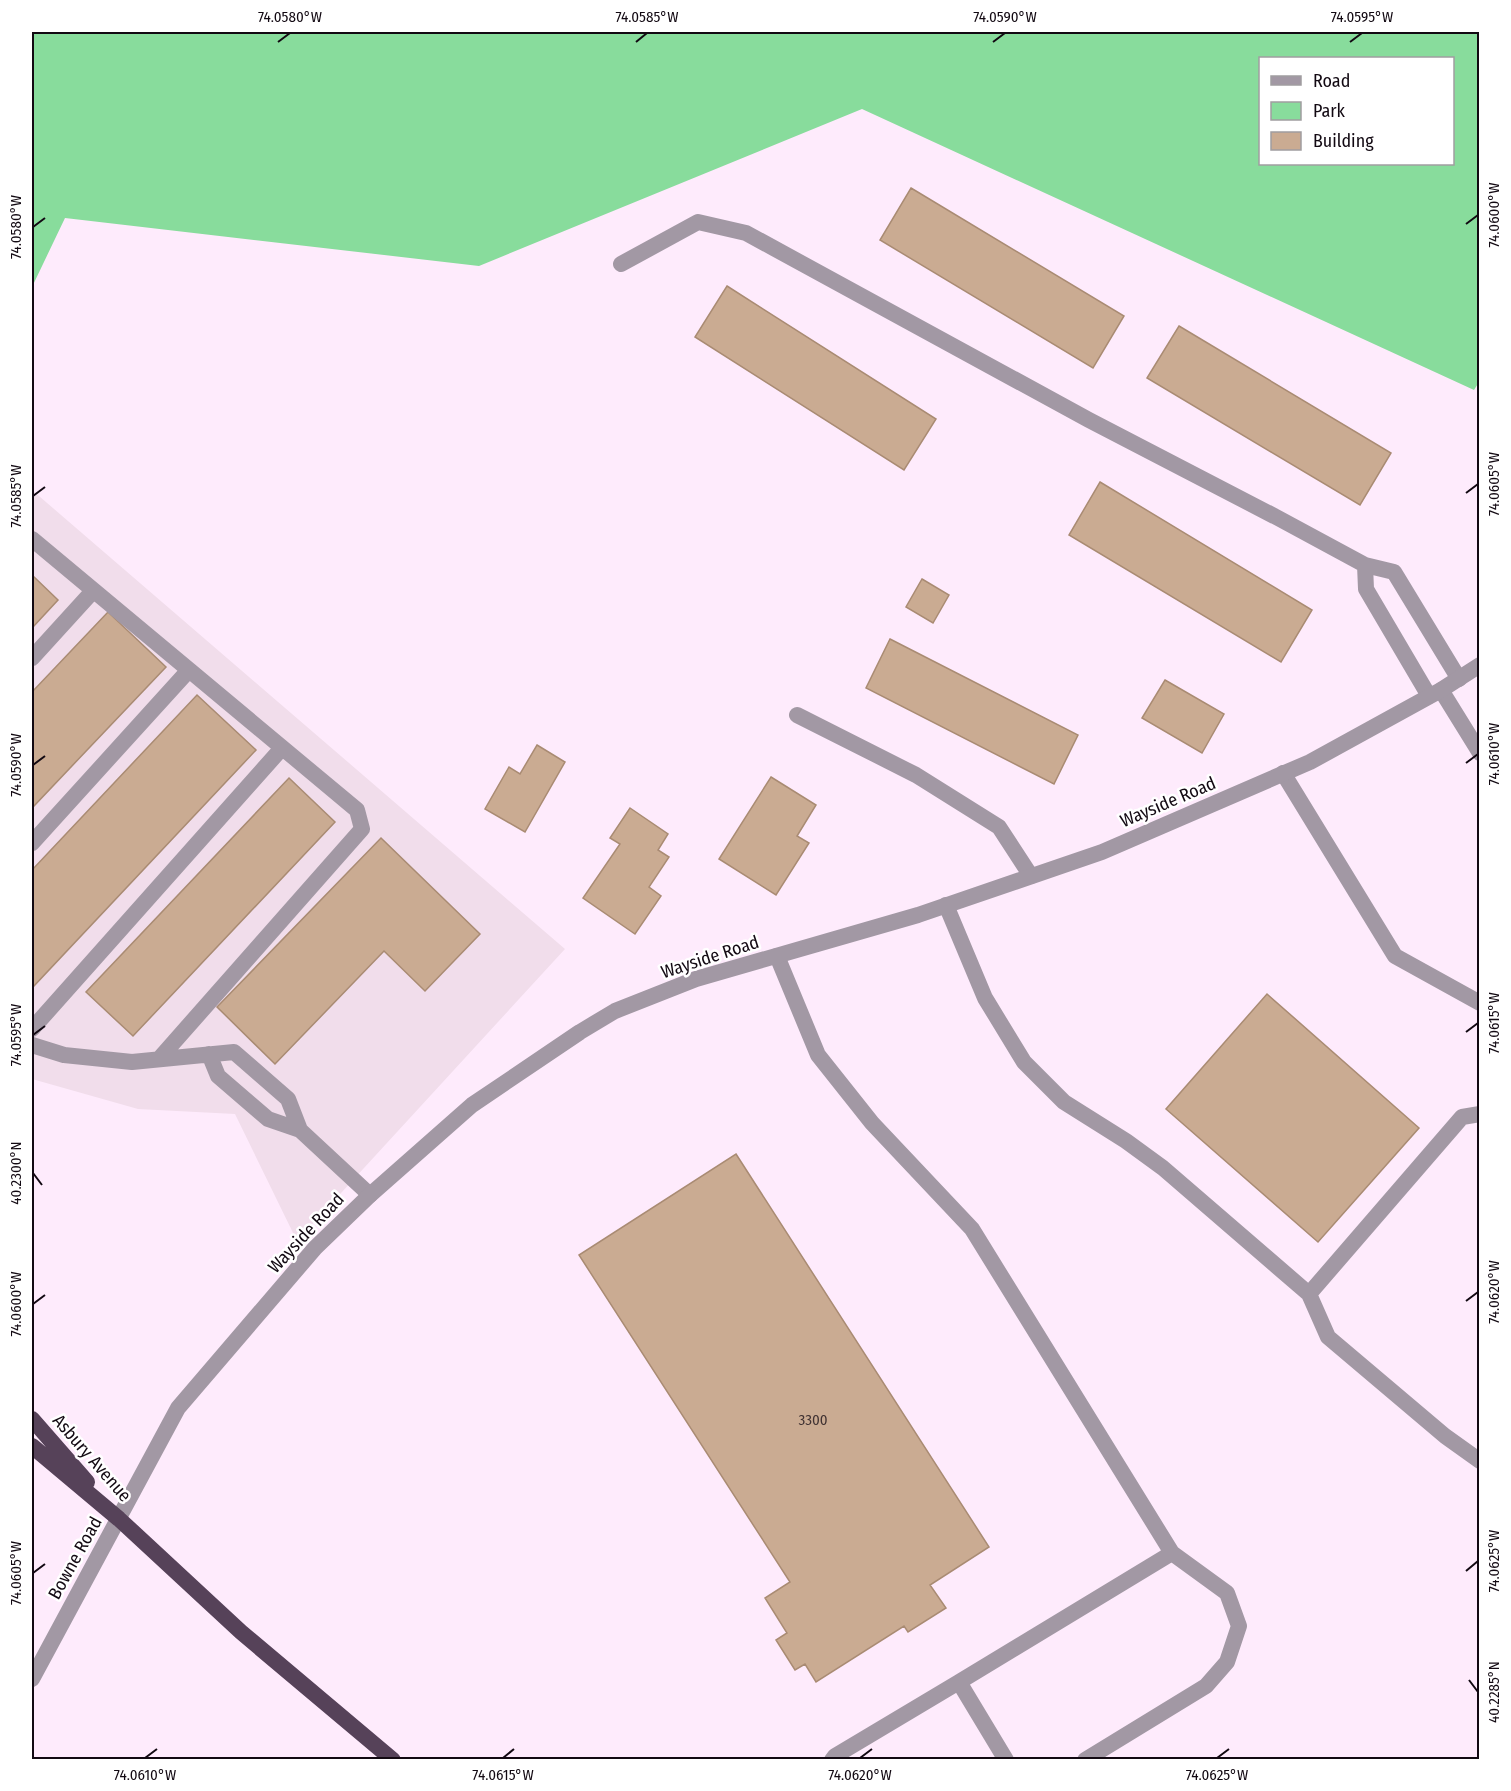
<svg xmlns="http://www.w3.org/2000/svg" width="1511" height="1791" viewBox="0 0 1511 1791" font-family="'Fira Sans Condensed',sans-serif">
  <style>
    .commercial { fill: #f1ddeb }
    .green { fill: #88dc9c; fill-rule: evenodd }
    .building { fill: #caab92; stroke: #a98b73; stroke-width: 1.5 }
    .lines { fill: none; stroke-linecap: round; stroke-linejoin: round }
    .service { stroke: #a298a4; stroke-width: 16 }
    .minor { stroke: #a298a4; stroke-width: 16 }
    .tertiary { stroke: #a298a4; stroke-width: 16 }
    .trunk { stroke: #564259; stroke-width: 16 }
    .ticks { fill: none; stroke: #120912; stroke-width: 2 }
    .labels { text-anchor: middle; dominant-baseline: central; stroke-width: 5; stroke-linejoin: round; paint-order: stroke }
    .number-label { font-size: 15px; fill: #403232 }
    .street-label { font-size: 18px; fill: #120912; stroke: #fff }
    .neatline { fill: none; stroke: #120912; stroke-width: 2 }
    .ticks-label { font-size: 15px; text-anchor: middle; fill: #120912 }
  </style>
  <rect width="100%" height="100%" fill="#feebfc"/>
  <path class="commercial" d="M32,490L565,949L297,1241L235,1114L138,1109L32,1079Z"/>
  <path class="green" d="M32,32H1479V382L1474,390L862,109L479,266L65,218L32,287ZM1260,58H1452V164H1260Z"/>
  <path class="building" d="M911,188L1124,316L1093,368L880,240Z
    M727,286L936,419L904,470L695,337Z
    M1179,326L1391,453L1360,505L1147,378Z
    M1100,482L1312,610L1281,662L1069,535Z
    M32,575L58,600L32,628Z
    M922,579L949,595L933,623L906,607Z
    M108,612L166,667L32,808V692Z
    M890,639L1078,735L1054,784L866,688Z
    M1165,680L1224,714L1202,753L1142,718Z
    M197,695L256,750L32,988V870Z
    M537,745L565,762L525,832L485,809L509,767L520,774Z
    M771,777L816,805L797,836L809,843L776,895L719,859Z
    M289,778L335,822L133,1036L86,992Z
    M630,808L668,834L658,850L669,857L649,887L661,896L635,934L583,898L620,844L610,838Z
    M381,838L480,934L425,991L384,951L275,1064L217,1007Z
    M1267,994L1419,1128L1318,1242L1166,1109Z
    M736,1154L989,1547L930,1585L946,1608L908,1632L904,1626L816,1682L805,1664L795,1670L776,1640L787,1633L765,1598L790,1582L579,1255Z"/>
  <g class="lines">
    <path class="service" d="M32,539L357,810L362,829L159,1059
      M32,658L93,591
      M1441,690L1480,753
      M797,715L916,775L999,827L1031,876
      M1283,773L1395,956L1480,1003
      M32,843L189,670
      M946,905L985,998L1024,1062L1064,1102L1126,1141L1163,1168L1309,1294L1328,1337L1445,1436L1480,1461
      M777,956L818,1055L872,1123L972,1229L1172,1553L959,1682L1006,1760
      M32,1029L282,748
      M32,1045L64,1055L132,1062L234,1052L288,1099L300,1130
      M209,1054L218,1076L268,1119L300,1130L370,1195
      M1309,1294L1462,1117L1480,1114
      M832,1760L835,1756L959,1682
      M1085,1760L1206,1686L1227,1662L1239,1626L1227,1593L1172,1553"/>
    <path class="minor" d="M621,264L698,222L746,233L1089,420L1278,518L1365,565
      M1429,696L1366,589L1365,565L1394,572L1459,679"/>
    <path class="tertiary" d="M32,1679L178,1408L315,1248L370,1195L472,1105L580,1032L615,1011L696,979L918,915L1102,852L1310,762L1441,690L1480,665"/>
    <path class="trunk" d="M32,1419L87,1482
      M32,1446L119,1519L241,1632L393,1760"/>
  </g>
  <path class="ticks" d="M278,42L290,33M636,42L647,33M993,42L1005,33M1350,42L1362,33M1466,224L1478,215M33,227L45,218M1466,493L1478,484M33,496L45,487M1466,763L1478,754M33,765L45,756M1466,1032L1478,1023M33,1035L45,1026M33,1173L42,1185M1466,1301L1478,1292M33,1304L45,1295M1466,1571L1478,1561M33,1573L45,1564M1469,1680L1478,1692M145,1758L157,1749M503,1758L514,1749M860,1758L872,1749M1217,1758L1229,1749"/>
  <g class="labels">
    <g class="number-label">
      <text x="813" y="1420">3300</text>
    </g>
    <g class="street-label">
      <text transform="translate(1168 802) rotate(-23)">Wayside Road</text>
      <text transform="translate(710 957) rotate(-18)">Wayside Road</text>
      <text transform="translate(306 1233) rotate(-47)">Wayside Road</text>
      <text transform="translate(92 1458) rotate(49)">Asbury Avenue</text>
      <text transform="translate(75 1558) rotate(-61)">Bowne Road</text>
    </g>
  </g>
  <rect width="1511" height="1791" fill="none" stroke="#ffffff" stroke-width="66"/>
  <rect x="1259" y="57" width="195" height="108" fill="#ffffff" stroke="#a09da0" stroke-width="1.5"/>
  <rect x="1271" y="76" width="30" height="9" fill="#a298a4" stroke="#a09da0" stroke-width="1.5"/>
  <text x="1313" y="87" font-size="18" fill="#120912">Road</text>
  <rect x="1271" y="102" width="30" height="18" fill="#88dc9c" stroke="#a09da0" stroke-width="1.5"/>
  <text x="1313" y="117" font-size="18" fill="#120912">Park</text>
  <rect x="1271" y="132" width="30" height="18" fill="#caab92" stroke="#a09da0" stroke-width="1.5"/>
  <text x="1313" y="147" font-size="18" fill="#120912">Building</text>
  <rect x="33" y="33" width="1445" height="1725" class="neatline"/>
  <g class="ticks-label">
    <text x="290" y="22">74.0580°W</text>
    <text x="647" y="22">74.0585°W</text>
    <text x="1005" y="22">74.0590°W</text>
    <text x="1362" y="22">74.0595°W</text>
    <text transform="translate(1494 215) rotate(-90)" y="5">74.0600°W</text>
    <text transform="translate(16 227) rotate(-90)" y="5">74.0580°W</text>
    <text transform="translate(1494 484) rotate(-90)" y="5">74.0605°W</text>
    <text transform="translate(16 496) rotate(-90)" y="5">74.0585°W</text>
    <text transform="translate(1494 754) rotate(-90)" y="5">74.0610°W</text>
    <text transform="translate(16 765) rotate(-90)" y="5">74.0590°W</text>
    <text transform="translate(1494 1023) rotate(-90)" y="5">74.0615°W</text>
    <text transform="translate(16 1035) rotate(-90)" y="5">74.0595°W</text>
    <text transform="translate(16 1173) rotate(-90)" y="5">40.2300°N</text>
    <text transform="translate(1494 1292) rotate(-90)" y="5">74.0620°W</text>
    <text transform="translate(16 1304) rotate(-90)" y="5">74.0600°W</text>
    <text transform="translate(1494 1561) rotate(-90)" y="5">74.0625°W</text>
    <text transform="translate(16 1573) rotate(-90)" y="5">74.0605°W</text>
    <text transform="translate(1494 1692) rotate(-90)" y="5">40.2285°N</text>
    <text x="145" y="1780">74.0610°W</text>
    <text x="503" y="1780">74.0615°W</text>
    <text x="860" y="1780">74.0620°W</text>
    <text x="1217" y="1780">74.0625°W</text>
  </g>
</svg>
